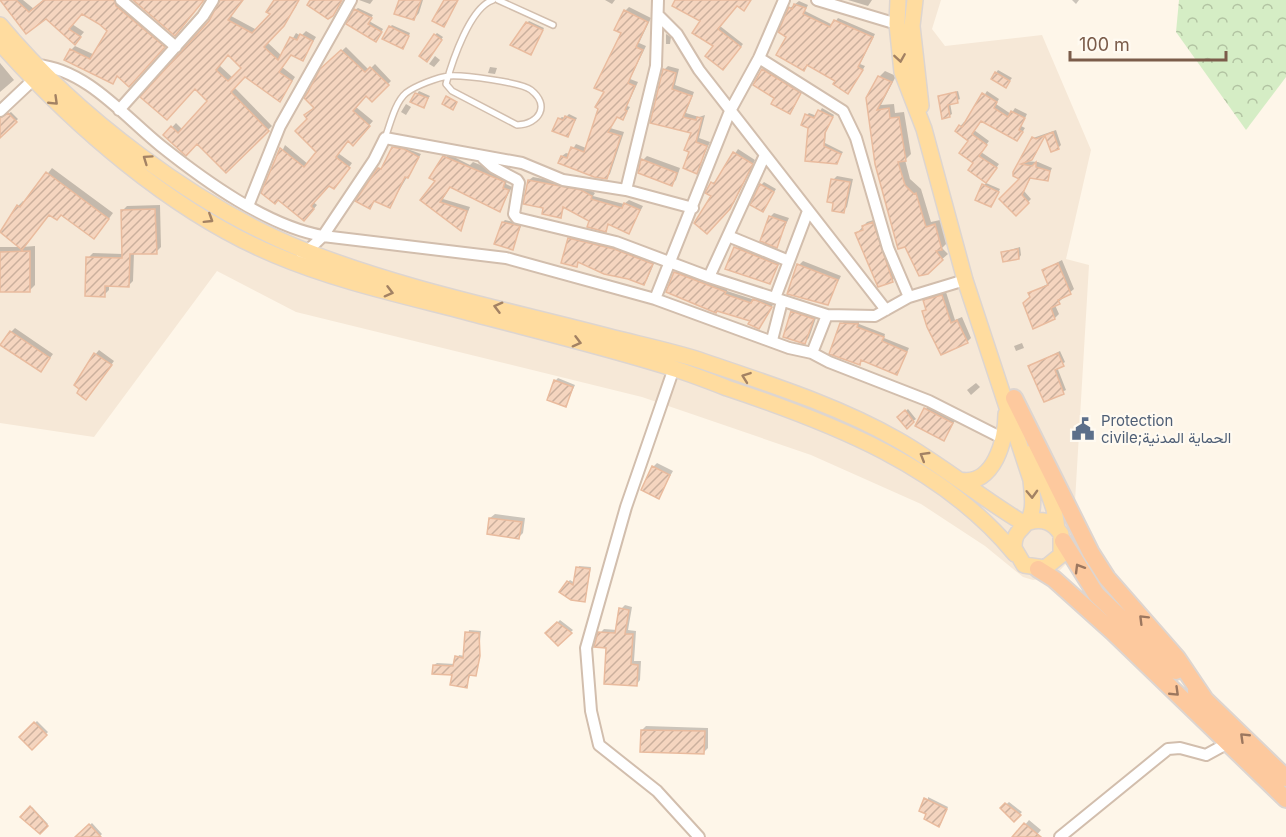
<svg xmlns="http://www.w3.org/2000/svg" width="1286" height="837" viewBox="0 0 1286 837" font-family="Inter,Vazirmatn,sans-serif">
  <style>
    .residential { fill: #f6e8d7 }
    .forest { fill: url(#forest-crowns) }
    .shadow { fill: #0003; fill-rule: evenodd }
    .building { fill: url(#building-hatch); stroke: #e9bb9e; stroke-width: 1.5; fill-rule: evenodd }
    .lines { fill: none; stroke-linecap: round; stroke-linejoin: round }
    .service-casing { stroke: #d2bead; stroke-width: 8 }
    .minor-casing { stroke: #d2bead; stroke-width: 14 }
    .primary-casing { stroke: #ddd5d0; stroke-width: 18 }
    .trunk-casing { stroke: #ddd5d0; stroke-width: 20 }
    .service { stroke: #fff; stroke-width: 5 }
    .minor { stroke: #fff; stroke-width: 10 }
    .primary { stroke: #ffdc9f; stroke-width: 15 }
    .trunk { stroke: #fdc99e; stroke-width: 16 }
    .oneway { stroke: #a38264 }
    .oneway2 { stroke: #9c775f }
    .labels { text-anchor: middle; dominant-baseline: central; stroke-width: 4.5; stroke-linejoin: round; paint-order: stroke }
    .service-label { font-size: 15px; fill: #4e5e75; stroke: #fffaf1; text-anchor: start }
  </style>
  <defs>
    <pattern id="forest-crowns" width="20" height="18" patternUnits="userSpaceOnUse" patternTransform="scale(1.5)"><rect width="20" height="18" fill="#d5edc5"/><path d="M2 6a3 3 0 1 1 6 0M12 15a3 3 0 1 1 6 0" fill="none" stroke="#b2c3a2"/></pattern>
    <pattern id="building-hatch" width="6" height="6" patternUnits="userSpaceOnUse" patternTransform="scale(1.5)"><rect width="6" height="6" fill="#f5d5bf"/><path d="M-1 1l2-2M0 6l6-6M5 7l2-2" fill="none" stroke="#cbb09d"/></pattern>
  </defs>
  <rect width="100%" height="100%" fill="#fef6e9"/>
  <path class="residential" d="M0,0H941L932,29L945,46L1042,35L1091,150L1066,259L1089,265L1072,552L1068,562L1053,577L1033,580L1023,577L985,546L921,504L811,455L642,397L296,312L217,271L94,437L0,423Z"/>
  <path class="forest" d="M1179,0H1286V77L1246,130L1176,32Z"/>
  <path class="shadow" d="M1,0H23L34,9L46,0H120L168,42L129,85L118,76L113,82L71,50L75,46L95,55L109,31L82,12L72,24L84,32L79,38L46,17L26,32Z
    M220,0H243L231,16L257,30L272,14L276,0H288L297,5L287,20L267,42L282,56L296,33L301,36L306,31L316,37L302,60L292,54L282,67L295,77L280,100L245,75L234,87L272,126L226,171L197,142L165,135L176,123L183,130L209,100L210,22ZM228,54L243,68L233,78L219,65Z
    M359,0H373L370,4Z
    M400,0H423L419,13L414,19Z
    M605,0H615L612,4Z
    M677,0H740L720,26L743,44L726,65L702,20Z
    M848,0H872L868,6Z
    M1072,0H1079L1076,4Z
    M799,1L808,5L805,11L833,25L838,18L875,34L860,64L865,66L851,89L788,36L790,8Z
    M629,7L651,18L639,43L646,46L630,79L638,82L627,106L630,107L623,118L618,116L610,128L624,132L610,174L606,178L560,162L562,156L566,153L570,154L576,144L586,148L606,91L623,33L625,11Z
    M358,8L373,15L369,21L383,29L378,38L355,10Z
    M529,21L544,28L531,53L527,23Z
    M392,25L410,33L405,45L390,27Z
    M437,33L443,37L429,57L435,35Z
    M666,34L671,37L670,44H666Z
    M346,47L369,70L375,64L391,81L372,100L367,94L356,107L373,121L356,140H348L338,153L352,163L337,184H329L313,202L317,205L308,216L278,198L263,193L285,145L308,164L318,152L316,108L322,70Z
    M435,56L440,60L434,67L429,64Z
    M0,63L14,80L0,92Z
    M668,66L679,69L675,85L694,92L686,113L699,117L705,115L699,138L710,142L696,172L691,151L693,132L652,122L664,70Z
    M766,66L803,90L793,109L755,85Z
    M490,67L497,68L495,74L488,73Z
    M998,70L1012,78L1008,83L996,73Z
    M885,71L896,76L881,105L894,104L895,113L904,112L911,154L905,160L910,179L921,189L931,222L940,220L947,243L942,248L948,254L927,272L872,136L879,77Z
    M419,91L430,96L424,106L417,94Z
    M958,91L960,99L950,103L952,114L949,116L940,96Z
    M987,91L999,99L996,104L1011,114L1015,108L1027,114L1021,126L1025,128L1020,136L982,120L974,130L989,141L981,152L999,164L989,178L975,163L970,140L957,130L964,122L966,124Z
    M406,104L411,107L406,115L401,112Z
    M822,108L834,115L826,130L825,143L843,152L836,163L810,127L807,115L809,113L817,116Z
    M11,112L18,119L2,134L0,119Z
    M569,114L577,118L567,136L559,119L562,117L565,118Z
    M1056,130L1061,145L1058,148L1052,150L1046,134L1035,155L1024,161L1038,162L1052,168L1047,179L1031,177L1024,191L1031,199L1016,214L1021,178L1015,175L1033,138Z
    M397,145L421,154L389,207L379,169L384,166Z
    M738,149L755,160L734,203L711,228L712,183L718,180Z
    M448,154L470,165L473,162L493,170L508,178L506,184L512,187L500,210L451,186L443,199L470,207L461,229L422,200L437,181Z
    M647,156L680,168L676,180L672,184L643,160Z
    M52,168L113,213L99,232L61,213H50L23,247L35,246V285L30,290L0,291V247H21L2,231L18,206L23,201L26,202Z
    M837,176L853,179L847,207L843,211L833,180Z
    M533,177L585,187L595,193L593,196L624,204L629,200L643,206L629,232L610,223L605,230L565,206L560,216L545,207L529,180Z
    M764,182L776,189L763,210L761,185Z
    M986,183L1000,189L991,206L984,185Z
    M160,205L161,247L156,252L134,253L133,281L128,286L109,285V290L104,295L88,258L93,253L123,254L122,211L127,206Z
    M774,213L789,218L776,246L770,217Z
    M877,219L896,276L892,281L857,233L867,222Z
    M505,220L522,224L512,248L503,222Z
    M572,235L618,246L655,261L647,280L643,284L580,261L576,265L569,239Z
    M740,243L781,260L770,282L727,268Z
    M1020,247L1021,255L1019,258L1003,252Z
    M1062,260L1074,289L1055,305L1059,314L1055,318L1034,327L1030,294L1049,283L1043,270Z
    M803,261L841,276L827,304L789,293L799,265Z
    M679,269L728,288L727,291L755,300L758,297L774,303L759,327L752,320L675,273Z
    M946,292L955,320L962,317L971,338L967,342L924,311L927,308L925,301L929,297Z
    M796,308L817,315L809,338L805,342L792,312Z
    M845,320L859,322V324L885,334L884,338L909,348L899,370L896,373L862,360L859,363L842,324Z
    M15,328L53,354L41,370L11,332Z
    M1022,343L1024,348L1016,351L1014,346Z
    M99,350L114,361L90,394L84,368Z
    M1060,351L1065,362L1057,367L1066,390L1045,400L1030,366Z
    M558,378L575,385L566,405L555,381Z
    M976,383L980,387L971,395L967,390Z
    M930,405L956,419L944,439L926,409Z
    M908,409L916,419L907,426L899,417Z
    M657,463L673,471L658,497L653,467Z
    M495,514L525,518L523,533L519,537L490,518Z
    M579,566L591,567L585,600L568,582L570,580L575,583Z
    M625,605L632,607L628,630L636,631L634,661H641L640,680L637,684L600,633L604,629L617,630L621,609Z
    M560,620L573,630L558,644L547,633Z
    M469,630L481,631L477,672L471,673L466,687L453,674L434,665L437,663L455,664L459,655L465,656Z
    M37,721L48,732L32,748L21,737Z
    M646,726L708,728V748L704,752L642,730Z
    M928,797L948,807L941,823L928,813Z
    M1009,802L1022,812L1014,820L1002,808Z
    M32,807L48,824L40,832L22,817Z
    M1029,820L1041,830L1035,837H1015Z
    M92,823L102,834L99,837H83L80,834Z"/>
  <path class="building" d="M0,0H16L29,12L44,0H114L116,6L165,47L129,87L117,76L113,84L64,60L70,49L90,59L107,31L99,24L82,14L69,29L81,37L75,45L46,19L26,34Z
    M133,0H204L175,36Z
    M220,0H243L228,20L252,33L270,14L266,12L274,0H299L284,26L264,47L278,60L290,37L297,40L300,34L313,41L303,61L291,55L279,72L292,81L280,102L245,77L231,92L269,131L226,173L197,144L186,156L163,135L171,126L178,133L207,101L195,89L167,120L140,97L209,21ZM228,55L241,68L228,81L216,70Z
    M310,0H342L333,16L328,19L307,5Z
    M399,0H421L414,20L394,14Z
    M444,0H458L444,27L432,21Z
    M675,0H751L744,11L737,6L718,29L741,47L723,70L705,56L713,46L692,33L700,21L672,6Z
    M794,4L806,8L803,14L830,27L834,20L873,37L858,67L863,70L848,94L833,84L835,81L807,65L804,71L776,55L786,37L778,32L789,7L792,9Z
    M354,9L372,18L368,24L382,32L376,42L346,24Z
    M624,10L648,22L636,47L643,50L628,83L635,86L625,110L627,111L623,120L617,117L608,132L621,136L607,179L594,177L558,163L561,156L567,158L571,147L584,152L598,109L595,107L604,92L594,88L621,33L614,30Z
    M526,22L543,30L531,55L510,45Z
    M389,26L409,36L403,49L382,39Z
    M434,34L442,40L427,62L419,56Z
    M341,50L365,72L370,67L389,85L372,102L366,96L353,111L370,126L353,146L348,141L336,157L350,168L334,189L329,186L311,206L314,209L304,221L278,200L275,204L261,193L280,148L304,167L316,152L295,131L307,119L304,115L314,108L304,98L308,92L320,69Z
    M663,69L676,73L672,89L692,96L683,117L696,120L697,117L702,118L696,142L707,146L697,174L683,168L689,152L684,150L691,133L650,123Z
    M762,69L801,93L790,114L771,104L774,98L753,85Z
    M995,72L1010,81L1006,88L991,79Z
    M878,76L892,82L877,110L889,108L890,118L899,117L906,161L898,162L905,185L914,194L916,193L926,227L935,224L942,250L936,251L943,260L928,274L919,276L905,247L898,249L875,164L866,98Z
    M956,92L958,103L948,105L950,117L942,119L938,96Z
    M415,93L428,98L424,108L410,102Z
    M982,93L997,102L994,108L1008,117L1011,111L1025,118L1019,130L1023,132L1017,141L981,121L972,134L987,145L979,156L997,168L986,183L968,170L973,163L959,153L968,141L955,131L959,125L962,127Z
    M446,96L457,102L453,110L442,104Z
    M818,110L833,117L825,133L824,146L841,154L837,164L805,161L808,128L801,125L805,114L814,118Z
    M8,113L17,122L0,138V118Z
    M565,116L575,120L568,137L552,131L558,118L563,120Z
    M1053,132L1059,149L1051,152L1045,136L1032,160L1021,164L1032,166L1036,162V167L1050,171L1048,181L1030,178L1022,195L1029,203L1016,216L999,199L1019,179L1013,176V172L1032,137L1036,139Z
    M392,147L404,149L419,157L408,178L405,177L390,208L374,201L370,209L355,201L378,168L381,169Z
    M733,152L753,164L730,209L707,234L694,223L711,196L705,193L711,182L714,184Z
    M443,156L505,182L503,188L509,190L500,212L450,187L440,202L467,211L461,231L420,200L435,181L429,178Z
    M641,159L677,173L672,186L638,173Z
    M46,172L109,219L94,239L61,215L57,220L49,215L22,250L0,232L17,205L20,207Z
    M831,179L850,182L844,213L832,211L833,203L827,202Z
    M528,180L581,190L592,196L591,199L622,208L624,203L640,210L629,234L608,224L606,232L587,227L589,221L563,207L561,218L542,214L543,208L523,204Z
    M760,184L774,192L763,212L750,205Z
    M982,184L999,192L991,207L975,200Z
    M155,209L157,254H130L129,287L105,286V297L85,296L86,257L122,258L121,210Z
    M769,216L786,222L777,248L760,241Z
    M502,222L520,226L513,250L494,244Z
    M873,222L893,282L878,287L855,233L863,230L862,226Z
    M568,238L614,249L653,264L644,285L628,279L604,274L578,262L577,267L561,263Z
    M734,247L778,265L770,284L725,269Z
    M1018,249L1019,259L1003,262L1001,252Z
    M30,251V292H0V252Z
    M1058,263L1071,294L1058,300L1060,304L1051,308L1055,319L1033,329L1023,303L1030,297L1028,293L1048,285L1042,270Z
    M797,264L838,280L828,305L787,294Z
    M674,272L726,292L725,294L751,303L753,299L772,307L759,329L748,324L750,321L717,311L716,313L666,292Z
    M942,295L951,323L957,320L968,343L941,355L927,327L922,311L926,310L923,300Z
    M791,311L814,319L805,344L783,337Z
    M840,323L858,324L857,327L884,337L882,341L907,352L897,375L861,360L860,365L829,354Z
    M10,331L50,358L41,372L0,345Z
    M94,353L112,365L86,400L77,393L79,389L74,385Z
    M1058,353L1064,366L1055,370L1064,394L1044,402L1028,366Z
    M554,380L573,387L566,407L547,400Z
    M924,408L953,423L944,441L915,426Z
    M905,410L914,422L907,429L897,417Z
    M652,466L670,475L659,499L641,490Z
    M489,518L522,522L519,539L487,534Z
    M576,567L590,569L585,602L571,600L559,592L567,581L573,585Z
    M619,608L629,610L625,634H633L631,664L638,665L637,686L604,684L606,648L594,647L598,632L615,633Z
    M557,622L572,633L558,646L545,633Z
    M465,632L479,633L480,656L476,676L469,675L467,688L450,685L452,675L432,674L433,665L453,666L455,656L463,658Z
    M34,722L47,735L32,750L19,737Z
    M641,730L705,731L704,754L640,752Z
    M924,798L947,809L939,827L924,819L926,814L919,811Z
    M1005,803L1021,815L1014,822L1000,808Z
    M30,806L48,826L40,834L20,817Z
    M1024,823L1041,837H1012Z
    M89,824L101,837H75Z"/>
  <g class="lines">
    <g class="service-casing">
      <path id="service" d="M498,0L553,25
        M385,138C390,125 395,102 406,93C415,86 438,77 449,76C463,75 521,82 531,90C550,105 540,124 517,125L452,91L446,84C452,62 470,7 493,0"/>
    </g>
    <g class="minor-casing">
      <path id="minor" d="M121,0L176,47
        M817,0L897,24
        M658,15L677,34L699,70L886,310
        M759,58L843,111L856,138L888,248L909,297
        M37,65C86,69 125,117 161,146C205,181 267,226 323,236L374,160L385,138L522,163L563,180L626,190L693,208
        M119,110L203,16L213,0
        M0,111L33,80
        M483,158L493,167L517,180L519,183L514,214L517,218L616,242L709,277L827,315L875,316L909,297L965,280
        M626,190L656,66L658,0
        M248,206L280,126L351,0
        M728,236L789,261
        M302,256L323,236L506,258L655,299L789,348L812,353L829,362L929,401L1004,439
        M709,277L765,155
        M775,298L808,211
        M655,299L730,111L759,58L784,0
        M772,340L782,301
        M812,353L827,315
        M674,368L626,507L586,648L591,711L599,745L657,791L699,837
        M1060,837L1168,749L1180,748L1206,755L1228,743"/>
    </g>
    <g class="primary-casing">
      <path id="primary" d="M898,0L897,24L902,72L924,129L965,280L1031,480C1032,493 1035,508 1029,519C1023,531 1014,529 1014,548L1024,565L1045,568L1061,555V534C1053,522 1043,518 1029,522
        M915,0L912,26L921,106
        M0,25C75,115 197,208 306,251C405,290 512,311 614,338C642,345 671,351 699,360C766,383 837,405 898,440C942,465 981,498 1025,524
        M0,43C73,125 172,212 275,255C334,280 397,294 459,310C530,329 602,346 672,368C691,374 709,381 727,388C832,423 943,466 1015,554
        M1034,451L1054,509L1057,528
        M960,480C994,487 1006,439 1006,414"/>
    </g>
    <g class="trunk-casing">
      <path id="trunk" d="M1014,398L1091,553L1107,578L1177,658L1204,698
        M1063,541L1096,594L1176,671
        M1038,569L1054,579L1113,632L1286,799
        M1196,691L1286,778"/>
    </g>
    <use href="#service" class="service"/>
    <use href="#minor" class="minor"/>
    <use href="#primary" class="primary"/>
    <use href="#trunk" class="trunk"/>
  </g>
  <defs><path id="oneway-chevron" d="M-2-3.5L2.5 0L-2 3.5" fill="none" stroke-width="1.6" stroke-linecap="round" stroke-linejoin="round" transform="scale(1.5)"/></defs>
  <g class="oneway">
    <use href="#oneway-chevron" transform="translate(900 58) rotate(81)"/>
    <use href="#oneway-chevron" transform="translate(54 101) rotate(44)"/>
    <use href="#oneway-chevron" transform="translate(147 159) rotate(-145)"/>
    <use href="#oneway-chevron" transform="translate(209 219) rotate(32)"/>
    <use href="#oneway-chevron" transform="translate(389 292) rotate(15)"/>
    <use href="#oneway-chevron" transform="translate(498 307) rotate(-165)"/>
    <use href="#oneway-chevron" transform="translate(577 342) rotate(15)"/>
    <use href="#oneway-chevron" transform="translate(746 377) rotate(-160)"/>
    <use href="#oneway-chevron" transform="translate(924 456) rotate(-149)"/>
    <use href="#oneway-chevron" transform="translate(1032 494) rotate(88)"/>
  </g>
  <g class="oneway2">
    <use href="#oneway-chevron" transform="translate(1079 568) rotate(-121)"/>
    <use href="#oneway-chevron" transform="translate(1143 619) rotate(-135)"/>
    <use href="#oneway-chevron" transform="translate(1175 692) rotate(44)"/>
    <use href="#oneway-chevron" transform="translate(1244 737) rotate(-136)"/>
  </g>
  <defs>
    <g id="civic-bare" transform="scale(1.8)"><path d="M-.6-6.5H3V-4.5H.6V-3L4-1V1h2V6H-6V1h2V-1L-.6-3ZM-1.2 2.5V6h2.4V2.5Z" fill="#5c6f8a" stroke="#fffaf1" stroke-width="2.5" paint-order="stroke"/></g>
  </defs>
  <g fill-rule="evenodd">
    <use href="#civic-bare" x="1083" y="429"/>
  </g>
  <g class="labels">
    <g class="service-label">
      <text x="1101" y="420">Protection<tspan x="1101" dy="17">civile;الحماية المدنية</tspan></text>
    </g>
  </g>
  <path d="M1070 51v9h156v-9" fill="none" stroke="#7b5c4a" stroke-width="3"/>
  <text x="1079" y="51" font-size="18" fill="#7b5c4a" stroke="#fffaf1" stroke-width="4.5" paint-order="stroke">100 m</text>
</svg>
